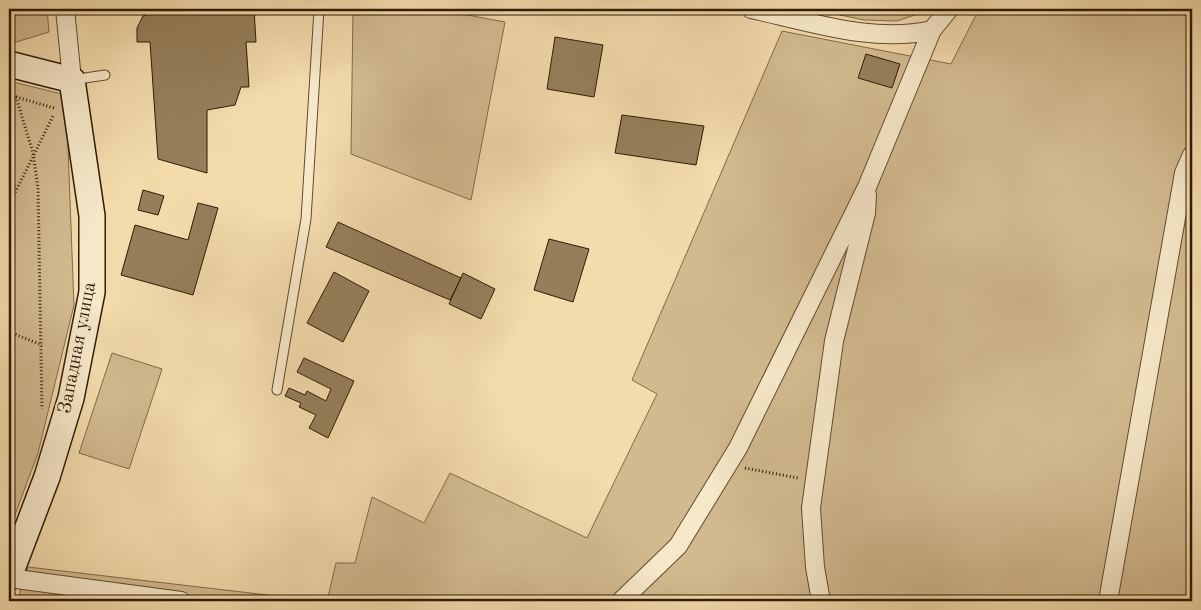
<svg xmlns="http://www.w3.org/2000/svg" width="1201" height="610" viewBox="0 0 1201 610" font-family="'Old Standard TT',serif">
  <style>
    .green { fill: #d2ba8f; stroke: #816a4a }
    .building { fill: #957f5b; stroke: #301b04 }
    .lines { fill: none; stroke-linecap: round; stroke-linejoin: round }
    .lane-casing { stroke: #614b2e; stroke-width: 11 }
    .street-casing { stroke: #614b2e; stroke-width: 20 }
    .secondary-casing { stroke: #301b04; stroke-width: 28 }
    .path { stroke: #301b04; stroke-width: 3; stroke-dasharray: 1 2.5; stroke-linecap: butt }
    .lane { stroke: #f7e8c9; stroke-width: 9 }
    .street { stroke: #f7e8c9; stroke-width: 18 }
    .secondary { stroke: #f7e8c9; stroke-width: 25 }
    .labels { text-anchor: middle; dominant-baseline: central; stroke-width: 4; stroke-linejoin: round; paint-order: stroke }
    .street-label { font-size: 19px; fill: #301b04; stroke: #f7e8c9 }
  </style>
  <rect width="100%" height="100%" fill="#f3dbac"/>
  <filter id="stains"><feTurbulence type="fractalNoise" baseFrequency=".004" numOctaves="4"/><feColorMatrix values="0 0 0 0 .2 0 0 0 0 .09 0 0 0 0 .02 0 0 0 .5 -.17"/></filter>
  <radialGradient id="worn" r=".72"><stop offset=".6" stop-color="#630" stop-opacity="0"/><stop offset="1" stop-color="#630" stop-opacity=".3"/></radialGradient>
  <path class="green" d="M9,9H47L49,32L13,43L9,42Z
    M353,9H435L505,22L471,200L351,154Z
    M811,9H932L897,21L864,20Z
    M979,9H1192V601H327L336,563H355L372,497L424,523L450,473L587,538L657,394L632,380L782,31L951,64Z
    M9,81L66,95L74,305L38,453L9,531Z
    M112,353L162,369L129,469L79,453Z
    M28,567L319,601H17Z"/>
  <path class="building" d="M150,9H254L256,42H246L249,87H241L235,105L207,110V173L158,159L150,42H137V28L143,16L151,13Z
    M555,37L603,45L594,97L547,89Z
    M866,54L900,64L892,88L858,78Z
    M622,115L704,126L696,165L615,153Z
    M143,190L164,196L158,215L138,210Z
    M198,203L218,208L193,295L121,275L135,225L188,240Z
    M338,222L461,278L450,300L326,247Z
    M549,239L589,249L573,302L534,290Z
    M334,272L369,291L343,342L307,323Z
    M463,273L495,289L481,319L449,304Z
    M304,358L354,381L328,438L309,428L316,415L299,407L301,403L285,396L289,388L305,395L307,391L326,401L331,389L297,372Z
    M371,595L386,601H368Z"/>
  <g class="lines">
    <g class="lane-casing">
      <path id="lane" d="M72,80L105,75
        M277,390L306,219L319,9"/>
    </g>
    <g class="street-casing">
      <path id="street" d="M65,9L72,80
        M751,9C808,21 874,44 932,30
        M9,578L181,601
        M621,601L678,546L738,448L867,187L932,30L949,9
        M821,601L815,567L811,508L834,341L866,213L867,195
        M1108,601L1184,173L1192,155"/>
    </g>
    <g class="secondary-casing">
      <path id="secondary" d="M9,64L72,80L92,216V292L71,398L47,477L9,577"/>
    </g>
    <path class="path" d="M9,95L16,97L33,153L38,188L42,409
      M16,97L54,108
      M9,205L54,114
      M9,332L42,345
      M745,468L798,478"/>
    <use href="#lane" class="lane"/>
    <use href="#street" class="street"/>
    <use href="#secondary" class="secondary"/>
  </g>
  <g class="labels">
    <g class="street-label">
      <text transform="translate(78 348) rotate(-79)">Западная улица</text>
    </g>
  </g>
  <rect width="1201" height="610" fill="none" stroke="#f3dbac" stroke-width="30"/>
  <rect x="10" y="10" width="1181" height="590" fill="none" stroke="#301b04" stroke-width="2.5"/>
  <rect x="15" y="15" width="1171" height="580" fill="none" stroke="#301b04"/>
  <rect width="100%" height="100%" filter="url(#stains)"/>
  <rect width="100%" height="100%" fill="url(#worn)"/>
</svg>
